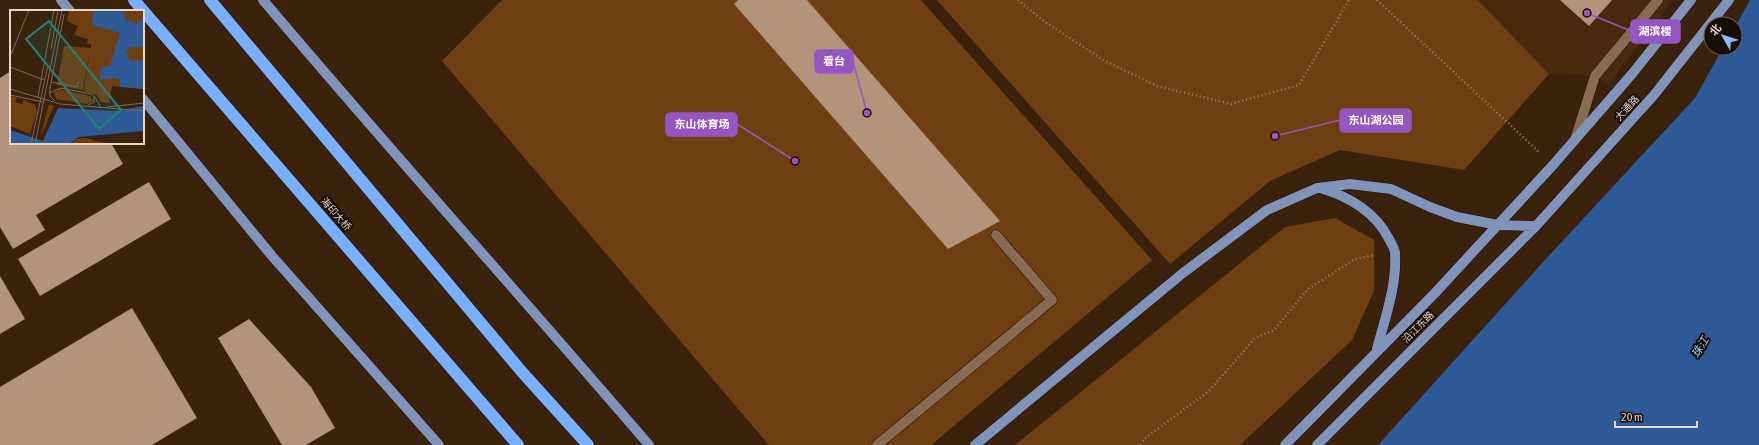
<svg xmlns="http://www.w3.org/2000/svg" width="1759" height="445" viewBox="0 0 1759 445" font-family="'Asap Condensed','Noto Sans SC',sans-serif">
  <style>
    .built { fill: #482a0f }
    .green { fill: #703f11 }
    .water { fill: #2e5a97 }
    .building { fill: #b2937c }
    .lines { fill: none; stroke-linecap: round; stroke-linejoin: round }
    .minor-casing { stroke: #200a00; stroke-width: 11 }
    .major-casing { stroke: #200a00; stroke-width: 11 }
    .highway-casing { stroke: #200a00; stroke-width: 13 }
    .path { stroke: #988373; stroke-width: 2.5; stroke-dasharray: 1 3; stroke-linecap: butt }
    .minor { stroke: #886b55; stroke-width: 10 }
    .major { stroke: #8094b9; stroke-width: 10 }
    .highway { stroke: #7ab0fb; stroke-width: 12 }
    .major-bridge-casing { stroke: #200a00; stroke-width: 11; stroke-linecap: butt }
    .major-bridge { stroke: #8094b9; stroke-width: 10 }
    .labels { text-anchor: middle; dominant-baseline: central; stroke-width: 4; stroke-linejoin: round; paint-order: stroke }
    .street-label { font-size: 10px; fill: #e7d6ca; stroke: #190e06 }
    .water-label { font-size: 11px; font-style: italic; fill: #a4c9fe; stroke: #190e06 }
    .inset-road { fill: none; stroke: #7f6a59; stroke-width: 1 }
    .view { fill: #258077; fill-opacity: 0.15; stroke: #258077; stroke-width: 2 }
    .inset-edge { fill: none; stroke: #e7d6ca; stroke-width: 2 }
    .leader { fill: none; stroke: #9656c2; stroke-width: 1.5 }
    .callout-dot { fill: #9656c2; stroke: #190e06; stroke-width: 1.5 }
    .callout { fill: #9656c2; stroke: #9656c2; stroke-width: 1.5 }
    .callout-label { font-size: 11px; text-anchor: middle; font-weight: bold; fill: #fff }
  </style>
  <rect width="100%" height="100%" fill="#3a220d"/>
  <path class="built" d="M1478,0H1673L1608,85L1595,76L1549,74Z"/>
  <path class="green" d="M502,0H921L1152,260L931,445H769L442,61Z
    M937,0H1478L1549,74L1464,170L1340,150L1270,181L1170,264Z
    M1335,218L1374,240V291L1352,340L1240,445H1015L1285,227Z"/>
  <path class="water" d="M1750,0H1759V445H1378L1544,261L1695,98L1723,48H1735V27Z"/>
  <path class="building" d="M738,0H807L1000,221L948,249L734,4Z
    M1560,0H1612L1589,26Z
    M11,71V143H111L123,164L36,215L45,230L13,249L0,227V78Z
    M149,182L171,219L40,296L18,259Z
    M0,276L25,319L0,334Z
    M132,308L197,418L152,445H0V387Z
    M249,319L311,387L335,428L306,445H282L218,338Z"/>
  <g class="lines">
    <g class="minor-casing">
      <path id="minor" d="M1575,140L1595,76L1658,0
        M877,445L1052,300L996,235"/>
    </g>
    <g class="major-casing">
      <path id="major" d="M61,0L70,11
        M263,0C390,150 521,296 649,445
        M143,99L272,256L439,445
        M1323,189C1350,197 1376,213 1389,239C1391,243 1395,249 1395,253C1397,286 1385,318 1377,349
        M1183,273L1267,210L1317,188L1350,184L1391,189L1430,207L1457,217L1498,225L1536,226
        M1285,445L1435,293L1553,165L1632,74L1691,0
        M1317,445L1536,226L1654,95L1729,0"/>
    </g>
    <g class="highway-casing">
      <path id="highway" d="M134,0L518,445
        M210,0L522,372L588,445"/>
    </g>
    <path class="path" d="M1018,0L1042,20L1105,61L1157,86L1231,104L1299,85L1349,0
      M1377,0L1539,152
      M1141,445L1144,439L1209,391L1255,338L1274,330L1308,289L1355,259L1375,255"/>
    <use href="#minor" class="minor"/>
    <use href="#major" class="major"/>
    <use href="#highway" class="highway"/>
    <g class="major-bridge-casing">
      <path id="major-bridge" d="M975,445L1183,273"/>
    </g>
    <use href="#major-bridge" class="major-bridge"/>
  </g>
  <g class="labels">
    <g class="street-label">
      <text transform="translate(1627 108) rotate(-48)">大通路</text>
      <text transform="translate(336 214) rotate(49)">海印大桥</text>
      <text transform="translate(1418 327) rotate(-45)">沿江东路</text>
    </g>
    <g class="water-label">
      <text transform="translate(1700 347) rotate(-59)">珠江</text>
    </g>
  </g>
  <g transform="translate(10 10)">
    <rect width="134" height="134" fill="#3a220d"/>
    <path d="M59,0H134V79L102,76L99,93L91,92L87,85L74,81L80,40L73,80L47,75L54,36L81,38V34H77L78,29L64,25L68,16L57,11ZM50,79L80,86L83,91L77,94L46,89L44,82ZM0,86L7,88L5,92L12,94L14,90L25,95L27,101L20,124L0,116ZM39,94L44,96L30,128ZM75,128L87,131L103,134H61L67,129Z" fill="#703f11"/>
    <path d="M84,0H113L115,9L126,14L131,11L134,3V39L131,37H121L116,41L120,51L134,50V79L110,77V71L107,68L90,70L91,57L100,56L110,23L85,16L82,14ZM134,96V121L69,127L59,134H0V120L33,131L48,98L104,101Z" fill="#2e5a97"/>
    <path class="inset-road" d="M41,39L48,0M0,47L19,0M0,57L34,70M41,72L67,77L68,71M40,77V86L45,91M40,78L54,4M0,79L50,94L134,101M39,83L51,78L81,84L85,87L91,98M0,85L33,92M28,87L44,0M78,95L84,92V86M97,97L134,93M21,134L38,55M25,134L52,0"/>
    <path class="view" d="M39,11L111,100L89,119L16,29Z"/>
    <rect width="134" height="134" class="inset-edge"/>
  </g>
  <path class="leader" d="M1587 13L1631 31M867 113L853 61M1275 136L1340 120M795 161L737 124"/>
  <g class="callout-dot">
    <circle cx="1587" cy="13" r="4"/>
    <circle cx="867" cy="113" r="4"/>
    <circle cx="1275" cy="136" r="4"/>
    <circle cx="795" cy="161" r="4"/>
  </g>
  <g class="callout">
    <rect x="1631" y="20" width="49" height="23" rx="4"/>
    <rect x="815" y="50" width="38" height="23" rx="4"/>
    <rect x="1340" y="109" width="71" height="23" rx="4"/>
    <rect x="666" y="113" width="71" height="23" rx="4"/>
  </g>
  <g class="callout-label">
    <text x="1655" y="35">湖滨楼</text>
    <text x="834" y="65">看台</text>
    <text x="1376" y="124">东山湖公园</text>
    <text x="702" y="128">东山体育场</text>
  </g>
  <g transform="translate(1723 36) rotate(309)"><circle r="19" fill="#190e06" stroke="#6b5e54"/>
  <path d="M0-3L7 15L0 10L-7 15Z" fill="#8bbafc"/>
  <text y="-6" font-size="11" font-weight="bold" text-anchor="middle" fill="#e7d6ca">北</text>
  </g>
  <path d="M1615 421v6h82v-6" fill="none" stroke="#e7d6ca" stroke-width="2"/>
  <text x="1621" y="421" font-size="12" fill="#e7d6ca" stroke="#190e06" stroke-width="3" paint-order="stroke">20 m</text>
</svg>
